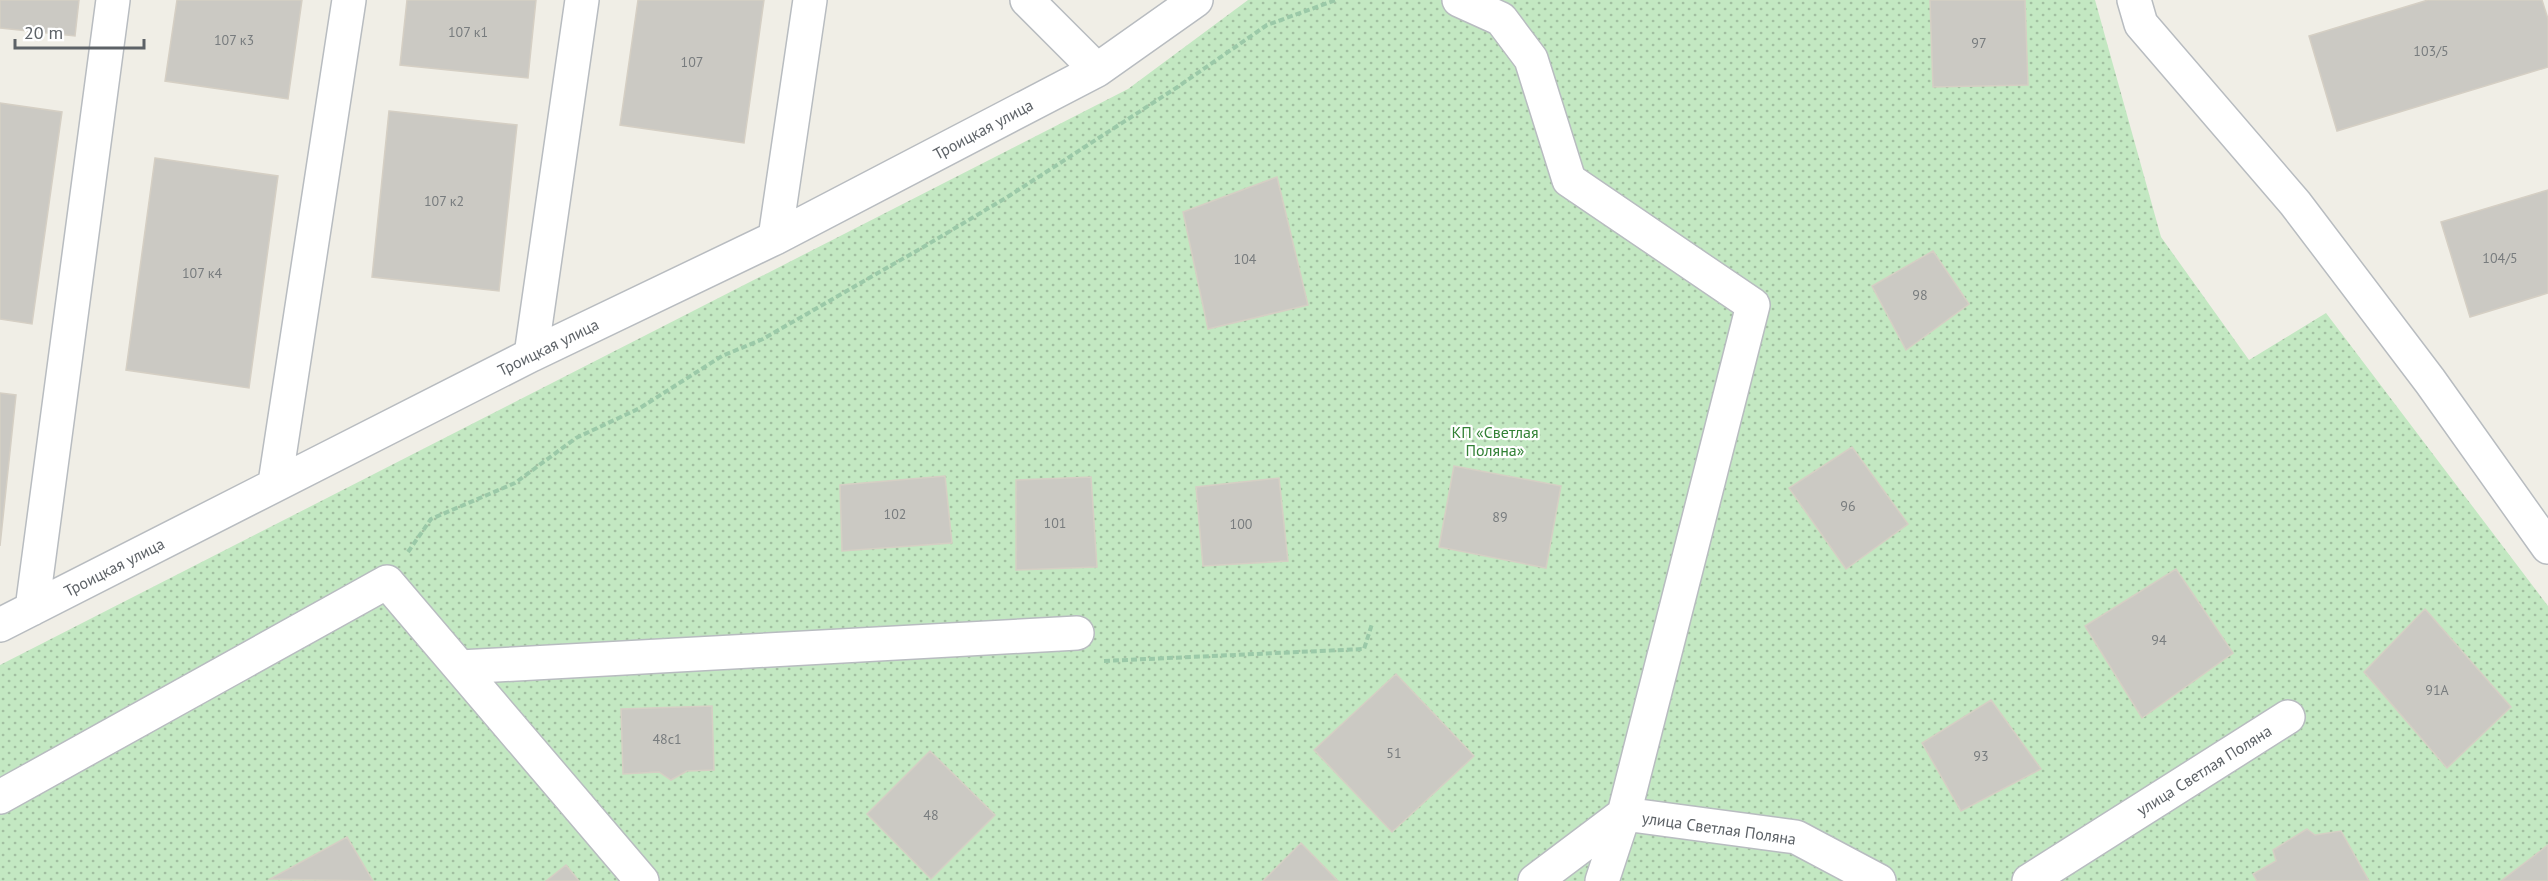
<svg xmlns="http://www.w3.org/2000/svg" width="2548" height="881" viewBox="0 0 2548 881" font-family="'PT Sans',sans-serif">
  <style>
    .garden { fill: url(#garden-dots) }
    .building { fill: #cbc9c3; stroke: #d5cfc4; stroke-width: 1.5 }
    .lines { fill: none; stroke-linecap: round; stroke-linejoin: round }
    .minor-casing { stroke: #b8bcc0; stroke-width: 36 }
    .path { stroke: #9bc9a8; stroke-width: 4; stroke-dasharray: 6 3; stroke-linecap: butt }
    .minor { stroke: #fff; stroke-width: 33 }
    .labels { text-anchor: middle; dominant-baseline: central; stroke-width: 4.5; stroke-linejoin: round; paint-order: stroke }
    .number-label { font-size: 14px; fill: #787c7e }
    .street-label { font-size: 16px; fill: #5d6267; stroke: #fff }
    .park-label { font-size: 16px; fill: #328135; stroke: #fff }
  </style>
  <defs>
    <pattern id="garden-dots" width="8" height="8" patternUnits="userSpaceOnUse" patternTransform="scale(1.5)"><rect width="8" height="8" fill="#c3e8c2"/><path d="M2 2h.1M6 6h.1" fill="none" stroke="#a2bfa1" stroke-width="1.8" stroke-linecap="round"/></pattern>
  </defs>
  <rect width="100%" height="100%" fill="#f0eee6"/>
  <path class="garden" d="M1248,0H2095L2161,237L2249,360L2326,313L2548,606V881H0V665L1128,89Z"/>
  <path class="building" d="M0,0H79L75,36L0,28Z
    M177,0H302L288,99L165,81Z
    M407,0H536L528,78L400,65Z
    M638,0H764L744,143L620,125Z
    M1930,0H2025L2028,85L1933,87Z
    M2428,0H2542L2548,19V67L2337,131L2309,36Z
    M0,103L62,112L32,324L0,319Z
    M389,111L517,125L499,291L372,277Z
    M155,158L278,176L249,388L126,370Z
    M1277,177L1308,305L1208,329L1183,212Z
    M2548,190V293L2470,317L2441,222Z
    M1933,251L1969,304L1906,350L1872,286Z
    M0,393L16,395L0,546Z
    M1852,447L1908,524L1846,569L1789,488Z
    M1454,466L1561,486L1546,568L1439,547Z
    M945,476L952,543L842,551L840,485Z
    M1091,477L1097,567L1016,570V480Z
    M1279,478L1288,561L1203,566L1196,487Z
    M2176,569L2233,653L2142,718L2085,626Z
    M2425,609L2511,707L2447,768L2364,672Z
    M1396,674L1474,756L1392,832L1314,750Z
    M1991,700L2041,769L1961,811L1922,743Z
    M712,706L714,770L687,771L671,780L659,772L623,774L621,709Z
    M930,751L995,815L931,879L867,814Z
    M2307,829L2315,835L2341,831L2369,881H2257L2253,874L2276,861L2273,850Z
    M347,837L373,881L270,879Z
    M1301,843L1338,881H1263Z
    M2548,845V881H2501Z
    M566,865L579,881H546Z"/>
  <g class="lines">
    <g class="minor-casing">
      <path id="minor" d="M1459,0L1501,19L1531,59L1569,180L1753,305L1624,814L1602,881
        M2134,0L2141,24L2295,203L2430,381L2548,547
        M1097,70L1196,0
        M775,238L810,0
        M531,355L582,0
        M275,483L349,0
        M32,609L113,0
        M0,625L531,355L775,238L1097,70L1027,0
        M460,667L1077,633
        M0,797L387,582L642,881
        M1535,881L1624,814L1796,837L1879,881
        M2029,881L2288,717"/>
    </g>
    <path class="path" d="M408,552L431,519L515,483L576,438L640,408L722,356L763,339L925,246L1009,196L1176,88L1267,25L1336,0
      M1104,661L1364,649L1372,624"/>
    <use href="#minor" class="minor"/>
  </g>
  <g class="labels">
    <g class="number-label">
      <text x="468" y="32">107 к1</text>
      <text x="234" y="40">107 к3</text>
      <text x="1979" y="43">97</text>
      <text x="2431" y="51">103/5</text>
      <text x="692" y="62">107</text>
      <text x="444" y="201">107 к2</text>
      <text x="2500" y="258">104/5</text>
      <text x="1245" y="259">104</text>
      <text x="202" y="273">107 к4</text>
      <text x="1920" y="295">98</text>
      <text x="1848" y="506">96</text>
      <text x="895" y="514">102</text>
      <text x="1500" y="517">89</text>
      <text x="1055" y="523">101</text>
      <text x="1241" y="524">100</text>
      <text x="2159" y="640">94</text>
      <text x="2437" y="690">91А</text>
      <text x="667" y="739">48с1</text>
      <text x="1394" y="753">51</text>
      <text x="1981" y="756">93</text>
      <text x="931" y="815">48</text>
    </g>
    <g class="street-label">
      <text transform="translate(983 129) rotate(-28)">Троицкая улица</text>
      <text transform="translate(548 347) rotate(-26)">Троицкая улица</text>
      <text transform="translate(114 567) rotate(-27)">Троицкая улица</text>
      <text transform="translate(2204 770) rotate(-32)">улица Светлая Поляна</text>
      <text transform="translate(1719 828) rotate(8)">улица Светлая Поляна</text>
    </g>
    <g class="park-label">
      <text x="1495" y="432">КП «Светлая<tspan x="1495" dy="18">Поляна»</tspan></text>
    </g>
  </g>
  <path d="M15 39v9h129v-9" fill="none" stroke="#5d6267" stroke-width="3"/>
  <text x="24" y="39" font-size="18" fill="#5d6267" stroke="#ffffff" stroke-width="4.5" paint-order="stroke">20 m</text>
</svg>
